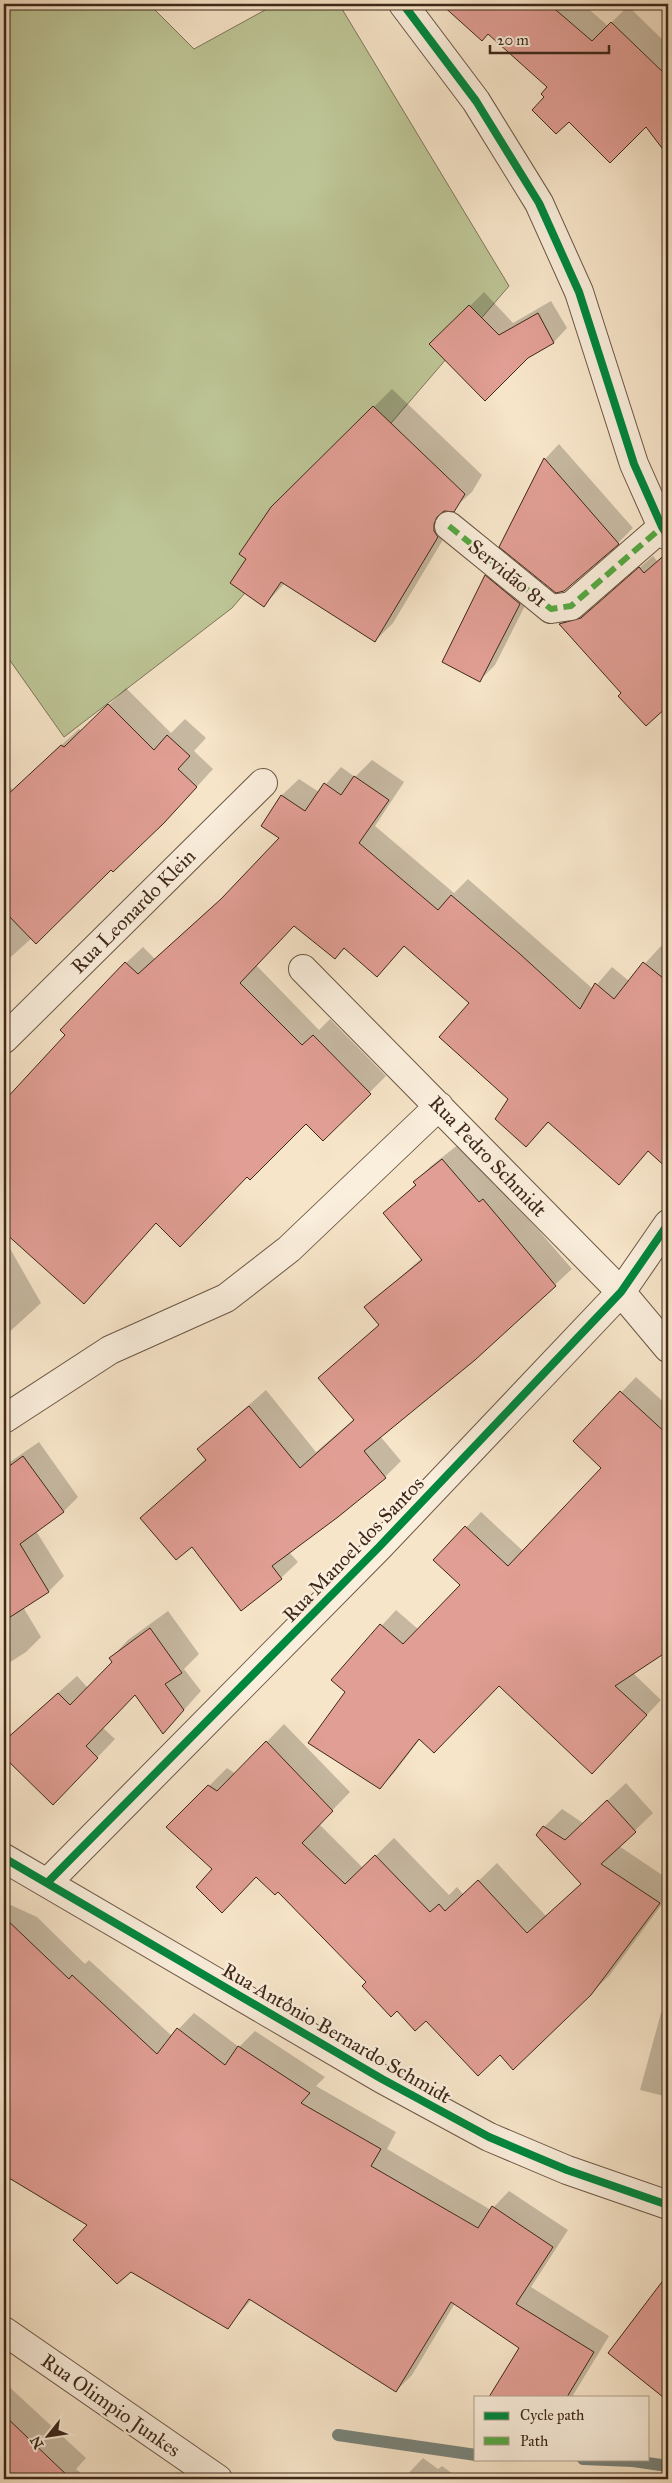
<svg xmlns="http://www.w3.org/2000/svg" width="672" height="2483" viewBox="0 0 672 2483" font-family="'IM FELL Great Primer',serif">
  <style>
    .green { fill: #bdc596; stroke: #7e7658 }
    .shadow { fill: #0003 }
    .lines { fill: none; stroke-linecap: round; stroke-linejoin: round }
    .stream { stroke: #78837a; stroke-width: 12 }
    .building { fill: #e19e94; stroke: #3e2819 }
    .street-casing { stroke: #6c5745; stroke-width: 30 }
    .street { stroke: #faeedc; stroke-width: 28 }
    .quiet { stroke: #55aa42; stroke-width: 6; stroke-dasharray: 12 6; stroke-linecap: butt }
    .cycleway-casing { stroke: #faeedc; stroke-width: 11 }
    .cycleway { stroke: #00873e; stroke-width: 8 }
    .labels { text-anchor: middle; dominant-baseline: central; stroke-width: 5; stroke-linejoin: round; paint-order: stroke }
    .street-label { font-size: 20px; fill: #3e2819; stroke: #faeedc }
  </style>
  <rect width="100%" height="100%" fill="#f7e5c9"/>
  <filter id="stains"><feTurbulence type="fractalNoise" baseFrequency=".004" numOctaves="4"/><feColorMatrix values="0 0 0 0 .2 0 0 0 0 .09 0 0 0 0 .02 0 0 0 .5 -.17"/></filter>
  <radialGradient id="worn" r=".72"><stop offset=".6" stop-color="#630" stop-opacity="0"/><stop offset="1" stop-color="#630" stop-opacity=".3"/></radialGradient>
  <path class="green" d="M4,4H149L194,49L276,4H339L509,286L232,608L64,737L4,652Z"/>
  <path class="shadow" d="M455,4H583L608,26L628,6L668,45V154L646,125L546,97L549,87Z
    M484,292L513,323L551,301L567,328L554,342L527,357L431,345Z
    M392,389L482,475L472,492L452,510L456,518L393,623L375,641L285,583L264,605L248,559L272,508Z
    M559,444L633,528L618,543L501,546L545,459Z
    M668,551V715L663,709L622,693L561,624L573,611L595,606L653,556L657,561Z
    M501,561L534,588L495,665L480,680L486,576Z
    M126,688L171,733L185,719L206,738L194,751L213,769L181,804L4,963V787L7,784L13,790L79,729L82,731Z
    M372,760L404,782L375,826L454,893L468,879L593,989L612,967L629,981L661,946L668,952V1138L653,1153L649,1150L619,1183L549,1122L526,1146L471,1002L405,946L377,975L345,948L335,957L295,924L256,965L319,1030L330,1019L386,1076L323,1139L306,1122L247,1176L157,1222L84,1303L4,1231V1093L9,1098L67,1035L126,963L143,947L155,959L233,888L281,837L262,825L282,795L299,779L319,792L341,767L355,777Z
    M459,1144L496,1187L499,1184L572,1269L474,1359L380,1436L401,1461L385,1477L289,1552L298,1562L281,1578L242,1609L192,1545L141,1518L206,1459L198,1449L266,1390L316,1452L354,1419L319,1378L380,1324L366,1307L422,1258L384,1213L416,1184L415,1182L431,1166Z
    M4,1238L41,1303L4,1337Z
    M636,1377L668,1406V1649L633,1673L661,1700L607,1757L499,1685L420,1739L394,1773L379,1788L346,1692L332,1680L396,1610L419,1630L461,1585L435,1560L481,1512L523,1551L603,1467L575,1441Z
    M39,1442L78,1497L63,1512L36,1531L64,1576L49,1591L23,1607L41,1637L26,1652L4,1666V1466Z
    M168,1611L199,1654L184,1669L201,1691L164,1732L136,1694L103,1728L115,1739L53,1804L4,1755V1741L77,1676L88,1688L113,1662L111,1658L128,1640Z
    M284,1724L350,1792L319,1824L363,1868L394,1838L449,1895L457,1887L464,1895L497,1863L546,1916L582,1883L544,1827L562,1809L583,1823L626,1783L653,1813L619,1846L668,1879V1896L609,1976L590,1994L500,2053L426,2019L397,2009L367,1982L278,1890L257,1875L213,1869L168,1827L227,1768L236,1774Z
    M4,1902L37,1917L85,1964L89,1960L172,2036L194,2013L239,2047L255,2031L325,2077L316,2086L396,2132L387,2149L491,2210L509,2191L568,2230L531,2287L609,2336L572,2397H510L521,2347L455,2303L412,2375L396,2391L252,2299L228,2327L89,2225L4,2173Z
    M668,2006V2097L640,2090L661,2013Z
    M668,2276V2399L610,2353Z
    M4,2382L86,2458L76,2469L88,2479H4Z
    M423,2458L438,2469L442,2466L460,2479H403Z"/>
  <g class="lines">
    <path class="stream" d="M338,2435L476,2455
      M583,2459L633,2461L668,2466"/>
  </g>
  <path class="building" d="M441,4H549L592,41L611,22L668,77V156L646,127L610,163L569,122L556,134L532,110L544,97L541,94L547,87L488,34L482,41Z
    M469,305L499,335L538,313L554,343L528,358L485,401L429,344Z
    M373,406L465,494L454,512L444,511L437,517L434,524V531L438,537L375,642L281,582L264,607L230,583L246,559L239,554L271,507Z
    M544,458L619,544L564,591L556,593L499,547Z
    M668,552V706L646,726L618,696L621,693L559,624L581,618L639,567L644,573Z
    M485,575L520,604L480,682L442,662Z
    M108,704L154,750L167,735L190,756L178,769L197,787L164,823L113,872L111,870L36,944L4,911V798L61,745L64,747Z
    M354,776L389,800L359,843L438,910L451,895L520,954L580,1009L595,983L614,999L643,962L668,982V1169L648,1151L619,1185L548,1122L526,1147L495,1119L508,1099L439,1037L469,1003L404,946L377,977L344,948L335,959L294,926L240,983L302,1045L313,1035L371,1094L323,1141L306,1124L250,1180L247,1177L180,1247L156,1223L84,1304L4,1232V1101L65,1035L60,1030L125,962L138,974L221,899L279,838L261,826L281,795L305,811L324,783L341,795Z
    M442,1159L479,1202L483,1199L556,1286L475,1360L364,1451L386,1478L338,1517L272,1566L282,1579L241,1611L192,1547L176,1560L140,1518L206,1460L197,1449L249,1406L300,1468L354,1420L318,1378L379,1325L364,1307L422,1260L383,1213L416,1185L413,1182Z
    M620,1391L668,1435V1651L615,1686L647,1715L592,1774L499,1686L434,1753L419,1739L380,1789L308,1743L345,1692L331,1680L380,1624L403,1644L460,1585L433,1560L465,1526L508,1566L601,1468L573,1441Z
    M23,1456L64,1512L20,1544L49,1592L4,1621V1470Z
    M150,1628L182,1673L165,1684L184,1710L163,1734L135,1695L86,1746L98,1758L53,1805L4,1757V1741L58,1693L70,1705L112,1662L109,1658Z
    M266,1741L333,1811L302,1843L345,1884L375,1855L430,1912L439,1904L445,1911L478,1880L527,1933L581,1884L536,1835L543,1826L565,1840L607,1800L636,1832L601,1864L660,1903L591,1995L513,2070L500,2055L478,2076L426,2021L415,2031L397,2011L391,2017L362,1986L366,1982L278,1892L275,1895L256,1877L222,1913L196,1887L212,1869L166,1827L208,1785L217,1791Z
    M4,1917L69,1979L72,1975L157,2054L177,2028L225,2065L238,2046L310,2093L301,2103L381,2149L371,2166L478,2228L492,2206L553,2247L516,2304L594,2352L567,2397H489L519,2348L451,2302L396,2392L249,2299L228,2329L131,2272L117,2284L73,2240L87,2225L4,2175Z
    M668,2274V2401L608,2353Z
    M4,2415L71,2479H4Z"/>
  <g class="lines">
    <g class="street-casing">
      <path id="street" d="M403,4L476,101L539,203L579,292L634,464L662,527L668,536
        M449,526L551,609L571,606L662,527
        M303,969L621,1292L668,1348
        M4,1039L263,783
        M4,1419L110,1350L226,1298L289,1249L439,1106
        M4,1858L382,2079L489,2137L567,2170L668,2205
        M47,1883L379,1547L621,1292L668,1224
        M4,2331L218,2479"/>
    </g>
    <use href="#street" class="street"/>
    <path class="quiet" d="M449,526L551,609L571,606L662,527"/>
    <g class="cycleway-casing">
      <path id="cycleway" d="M403,4L476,101L539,203L579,292L634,464L662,527L668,536
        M4,1858L382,2079L489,2137L567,2170L668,2205
        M47,1883L379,1547L621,1292L668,1224"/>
    </g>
    <use href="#cycleway" class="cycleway"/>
  </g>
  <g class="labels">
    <g class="street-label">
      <text transform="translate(508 573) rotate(39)">Servidão 81</text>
      <text transform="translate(133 911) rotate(-45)">Rua Leonardo Klein</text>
      <text transform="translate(488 1156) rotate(46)">Rua Pedro Schmidt</text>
      <text transform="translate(353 1549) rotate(-46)">Rua Manoel dos Santos</text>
      <text transform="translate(337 2033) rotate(30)">Rua Antônio Bernardo Schmidt</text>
      <text transform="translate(111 2405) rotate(35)">Rua Olimpio Junkes</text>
    </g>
  </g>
  <rect width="672" height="2483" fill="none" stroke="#f7e5c9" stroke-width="20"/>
  <rect x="5" y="5" width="662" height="2473" fill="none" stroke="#3e2819" stroke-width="2.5"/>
  <rect x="10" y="10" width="652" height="2463" fill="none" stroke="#3e2819"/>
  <rect x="474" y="2396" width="175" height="65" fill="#faeedc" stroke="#af9f8e"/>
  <rect x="484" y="2412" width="25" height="8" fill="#00873e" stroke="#af9f8e"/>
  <text x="520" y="2420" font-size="15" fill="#3e2819">Cycle path</text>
  <rect x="484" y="2437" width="25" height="8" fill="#55aa42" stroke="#af9f8e"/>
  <text x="520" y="2446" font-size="15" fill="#3e2819">Path</text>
  <g transform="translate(48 2436) rotate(240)" stroke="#faeedc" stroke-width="4" paint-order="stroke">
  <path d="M0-4L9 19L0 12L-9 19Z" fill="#3e2819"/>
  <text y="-8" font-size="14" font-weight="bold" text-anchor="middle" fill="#3e2819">N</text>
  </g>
  <path d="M490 45v8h119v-8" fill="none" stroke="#3e2819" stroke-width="2.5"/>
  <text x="497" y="45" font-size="15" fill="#3e2819" stroke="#faeedc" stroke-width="4" paint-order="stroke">20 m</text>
  <rect width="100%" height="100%" filter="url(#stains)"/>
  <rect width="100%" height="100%" fill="url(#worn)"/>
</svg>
